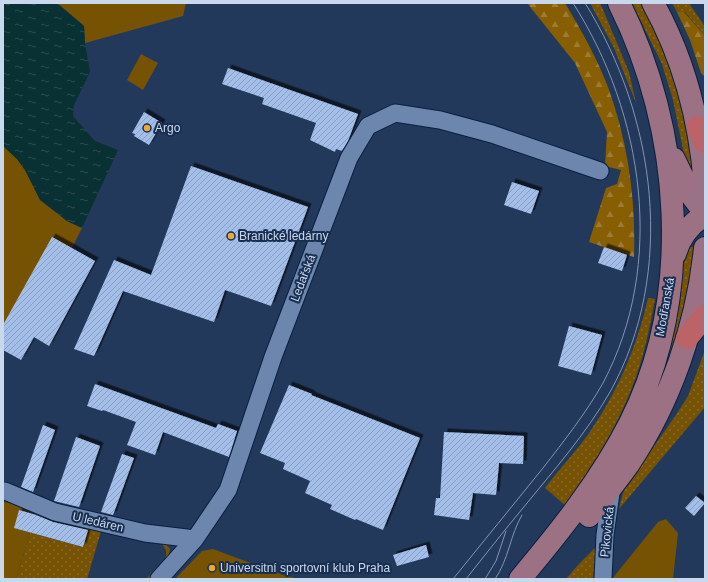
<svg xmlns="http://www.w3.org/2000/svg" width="708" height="582" viewBox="0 0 708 582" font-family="Helvetica,sans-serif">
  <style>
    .grass { fill: url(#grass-dots) }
    .forest { fill: url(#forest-firs) }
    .park { fill: #765203 }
    .water { fill: url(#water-ripples) }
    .building { fill: url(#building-hatch); filter: url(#shadow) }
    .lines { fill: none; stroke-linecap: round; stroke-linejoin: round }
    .minor-casing { stroke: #0a1f40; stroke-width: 19 }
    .major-casing { stroke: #0a1f40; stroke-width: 24 }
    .highway-casing { stroke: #0a1f40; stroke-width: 24 }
    .minor { stroke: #6c86ae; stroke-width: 17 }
    .major { stroke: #9b7183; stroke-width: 22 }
    .highway { stroke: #bb6366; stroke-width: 22 }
    .tram { stroke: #8294af; stroke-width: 1 }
    .poi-dot { fill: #e8ab37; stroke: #192f51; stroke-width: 1.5 }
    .labels { text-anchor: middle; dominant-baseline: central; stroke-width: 4; stroke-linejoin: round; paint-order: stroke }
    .poi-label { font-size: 12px; fill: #cad8ee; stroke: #192f51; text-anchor: start }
    .street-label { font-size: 12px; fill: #cad8ee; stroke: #192f51 }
  </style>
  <defs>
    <pattern id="grass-dots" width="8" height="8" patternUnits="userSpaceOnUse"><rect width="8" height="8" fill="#765203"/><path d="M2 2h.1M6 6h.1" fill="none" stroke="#886a28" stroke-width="1.8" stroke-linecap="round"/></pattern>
    <pattern id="forest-firs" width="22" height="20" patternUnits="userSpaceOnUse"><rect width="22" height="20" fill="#875e02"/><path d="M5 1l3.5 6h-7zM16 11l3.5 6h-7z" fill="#9c7c34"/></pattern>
    <pattern id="water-ripples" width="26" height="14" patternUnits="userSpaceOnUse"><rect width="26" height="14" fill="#093032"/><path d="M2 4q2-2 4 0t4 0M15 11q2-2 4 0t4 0" fill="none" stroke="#2c4d50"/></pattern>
    <pattern id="building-hatch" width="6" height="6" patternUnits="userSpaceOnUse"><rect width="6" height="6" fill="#a3bee9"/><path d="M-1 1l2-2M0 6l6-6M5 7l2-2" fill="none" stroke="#8a9fc0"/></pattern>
    <filter id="shadow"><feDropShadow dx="3.5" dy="-3.5" stdDeviation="0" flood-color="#0009"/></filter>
  </defs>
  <rect width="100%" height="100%" fill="#23395c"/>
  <path class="grass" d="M590,3H600L604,12L629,72L636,103L614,48Z
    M632,3H644L676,74L697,183L688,174L673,100L662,64Z
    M672,3H689L705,27V36L685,12H677Z
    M687,247H697L694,279L662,386L637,426L682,260Z
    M648,298L655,299C650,326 645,351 636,377C620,423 593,465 566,506L545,488C559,469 576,452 589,433C618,391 637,347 648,298Z
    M705,350V407L619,509L624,489L676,415L688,396Z
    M102,528L87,579H16L30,533L83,547L88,529Z
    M596,547L593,579H566L578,565Z"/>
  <path class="forest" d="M527,3H565C581,30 597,58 608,87C628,142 636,199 634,257L589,242L606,188L617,184L621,170L605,166L607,132L575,63Z
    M677,12H684L705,36V77L701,73L690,40Z"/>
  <path class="park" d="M57,3H186L183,16L85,43L84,26Z
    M141,54L158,63L143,90L127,80Z
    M3,146L17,159L25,170L40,199L67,221L82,228L72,248L3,325Z
    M3,502L17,504L166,544L170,549L168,559L151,579H146L163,562L166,557V550L162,544L102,528L88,529L20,510L15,528L83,547L30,533L16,579H3Z
    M666,519L678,533L673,579H612L658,522Z
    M213,549L283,575L299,579H175L202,551Z"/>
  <path class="water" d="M3,3H57L84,26L85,43L90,72L74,105L73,116L95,141L118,150L82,228L67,221L40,200L25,170L17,159L3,146Z"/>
  <path class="building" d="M228,68L358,114L348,141L342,151L336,149L335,152L310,140L316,123L262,104L264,98L222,84Z
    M144,112L162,123L149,145L134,136L135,134L132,133Z
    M191,166L308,207L271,306L225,290L214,322L123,291L94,356L74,349L114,260L151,275Z
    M512,182L539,191L531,214L504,205Z
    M52,237L95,261L49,346L34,337L21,360L3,350V325Z
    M604,247L627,255L622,271L598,263Z
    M569,326L602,335L591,375L558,366Z
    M95,384L216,428L218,424L237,431L229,457L163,432L155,455L127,445L136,422L103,410L102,411L87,406Z
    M289,385L312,394L311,395L420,438L383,530L356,519L355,520L330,509L332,505L305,493L310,481L283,469L285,463L260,453Z
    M43,425L55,430L33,492L21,487Z
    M444,432L524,436L523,464L499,463L496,495L473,493L469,520L434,515L436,498H440Z
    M76,437L100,446L79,507L54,501Z
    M122,454L134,458L113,515L101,512Z
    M696,496L705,503L694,516L685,508Z
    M19,510L36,515L53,522L88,530L83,547L14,528Z
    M426,545L429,557L397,566L393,555Z"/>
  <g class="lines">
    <g class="minor-casing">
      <path id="minor" d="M5,491L55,512L145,533L195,539
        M159,579L195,539L228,490L273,357L349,158L368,126L395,113L440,120L492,134L600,171
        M603,579L605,535L612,486"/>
    </g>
    <g class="major-casing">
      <path id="major" d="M653,3C684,59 700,121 705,185
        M674,159L692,196L705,213
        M675,254C680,237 690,224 705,215
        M589,516C602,499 616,482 628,465C671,401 697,325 705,248
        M520,579C561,530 601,480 630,423C695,295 682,129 619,3"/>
    </g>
    <g class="highway-casing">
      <path id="highway" d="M698,127L705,142
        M687,338L705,316"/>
    </g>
    <use href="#minor" class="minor"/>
    <use href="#major" class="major"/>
    <use href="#highway" class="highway"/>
    <path class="tram" d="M453,579C483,542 513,505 543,468C564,441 586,413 603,383C666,264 644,114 573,3
      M466,579C485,555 503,532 523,508C553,471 586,434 610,392C677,272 656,116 585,3
      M485,579L496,561L506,531
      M495,579C509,559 510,535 522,515"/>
  </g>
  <g class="poi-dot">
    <circle cx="147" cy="128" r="4"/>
    <circle cx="231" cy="236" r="4"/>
    <circle cx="212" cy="568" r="4"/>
  </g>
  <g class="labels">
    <g class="poi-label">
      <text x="155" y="128">Argo</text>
      <text x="239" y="236">Branické ledárny</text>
      <text x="220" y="568">Universitní sportovní klub Praha</text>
    </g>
    <g class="street-label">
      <text transform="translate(303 278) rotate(-69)">Ledařská</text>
      <text transform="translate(665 307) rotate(-80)">Modřanská</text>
      <text transform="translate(98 522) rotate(13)">U ledáren</text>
      <text transform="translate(607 532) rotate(-84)">Pikovická</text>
    </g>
  </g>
  <rect width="708" height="582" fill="none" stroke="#cad8ee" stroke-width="8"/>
</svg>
